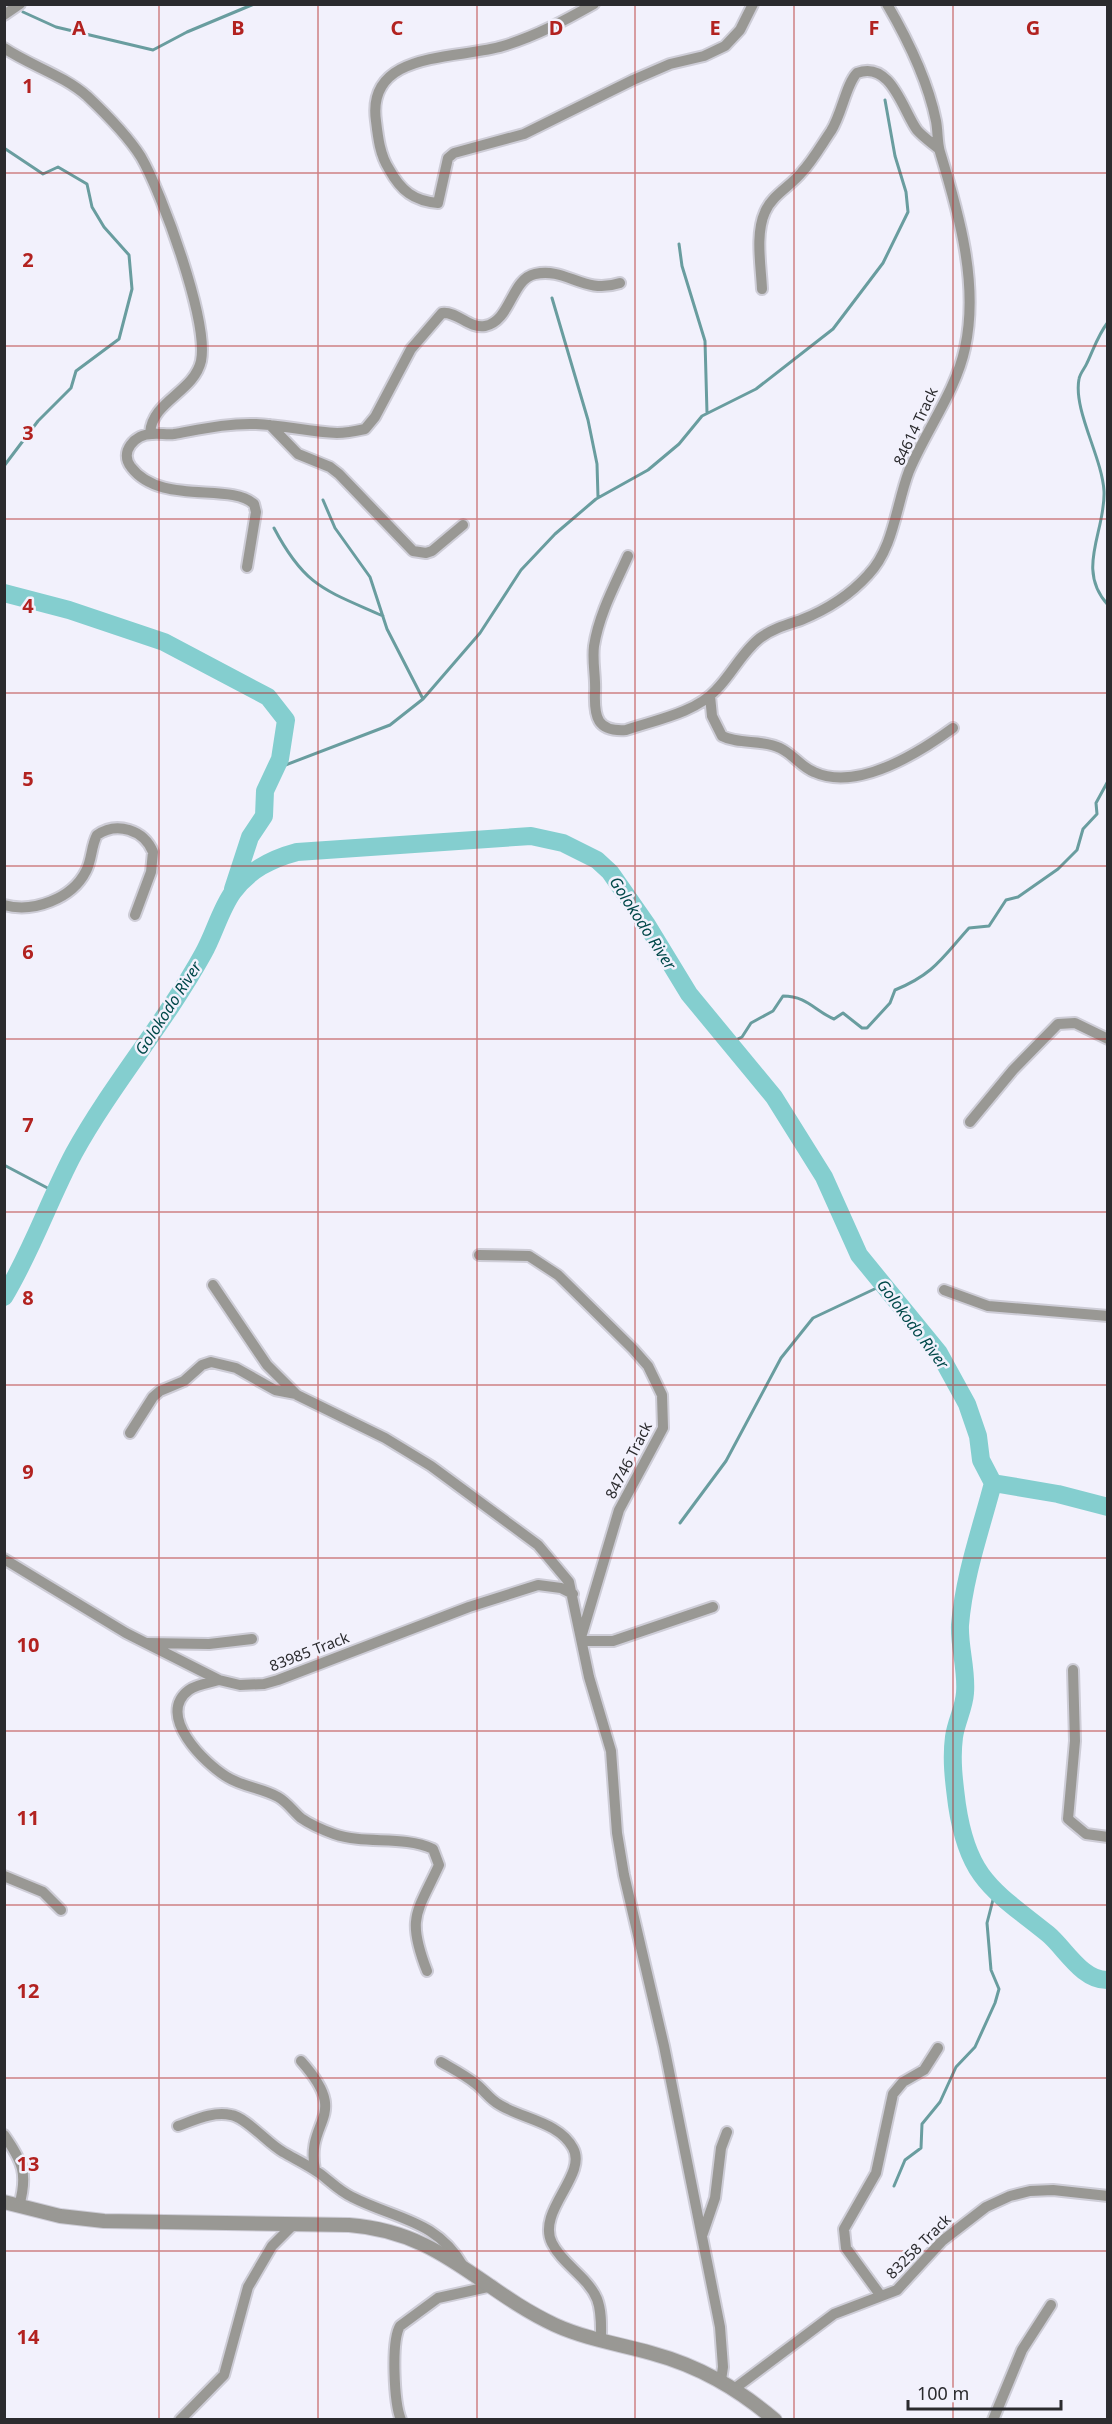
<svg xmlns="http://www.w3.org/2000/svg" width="1112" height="2424" viewBox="0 0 1112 2424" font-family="'Noto Sans',sans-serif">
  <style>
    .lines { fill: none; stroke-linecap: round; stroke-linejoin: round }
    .stream { stroke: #699d9f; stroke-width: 3 }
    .river { stroke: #84cecf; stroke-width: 18 }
    .minor-casing { stroke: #cecdd7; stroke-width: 14 }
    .tertiary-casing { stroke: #cecdd7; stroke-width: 16 }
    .minor { stroke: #999894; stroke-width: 10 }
    .tertiary { stroke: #999894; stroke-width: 14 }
    .grid { fill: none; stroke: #b22220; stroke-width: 1.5; stroke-opacity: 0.55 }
    .labels { text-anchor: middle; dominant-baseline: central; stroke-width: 5; stroke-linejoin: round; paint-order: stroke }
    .street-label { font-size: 15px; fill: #2b2b2e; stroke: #f2f1fc }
    .water-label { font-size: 16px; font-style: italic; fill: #004849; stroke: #f2f1fc }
    .grid-label { font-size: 20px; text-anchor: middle; font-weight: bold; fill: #b22220; stroke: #f2f1fc; stroke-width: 5; stroke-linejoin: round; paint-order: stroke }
  </style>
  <rect width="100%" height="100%" fill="#f2f1fc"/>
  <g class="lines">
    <path class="stream" d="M23,12L56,27L153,50L187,32L254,4
      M4,148L43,174L58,167L87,184L92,207L104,227L129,255L132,289L119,339L76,371L71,388L38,421L4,466
      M679,244L682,266L705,341L707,413
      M552,298L588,420L597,464L598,497
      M1108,322C1098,335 1094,348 1087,363C1085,368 1080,373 1079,379C1073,410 1102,457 1104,491C1106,531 1075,569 1108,605
      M323,500L335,528L370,577L387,629L423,699
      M274,528C305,587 325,590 383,616
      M1108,671V693
      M275,769L390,725L423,699L480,633L521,570L555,534L596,499L648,470L679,444L702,416L756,389L833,329L883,263L908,212L906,192L895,156L885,100
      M729,1043L742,1037L751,1023L773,1011L783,996C807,996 815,1011 834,1019L843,1013L862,1028H867L890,1003L895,990C934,974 942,958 969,928L989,926L1006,900L1018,897L1058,869L1077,850L1083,829L1097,814L1096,803L1108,781
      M4,1165L57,1193
      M680,1523L726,1461L781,1358L813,1318L883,1285
      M894,2186L905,2160L921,2148L922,2124L940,2102L956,2067L975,2047L995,2003L999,1989L991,1970L987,1923L995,1892"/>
    <path class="river" d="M4,593L69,610L164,642L268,697L286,720L280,759L265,791L264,816L250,837L233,889
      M4,1297C32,1251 49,1200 74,1153C112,1084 165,1023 203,954C214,935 220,910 233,892C249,870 271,859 297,852L531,836L563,843L597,860L610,872L647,925L689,994L774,1097L824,1177L859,1255L939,1353L967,1404L978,1436L981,1460L993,1483L1058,1494L1108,1507
      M993,1483C981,1529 964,1576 960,1625C959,1647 967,1670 965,1693C964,1708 956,1722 954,1737C951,1760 954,1782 957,1805C968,1879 993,1890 1048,1934C1065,1948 1082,1981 1108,1980"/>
    <g class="minor-casing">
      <path id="minor" d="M594,4C564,21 536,36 503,46C457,60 366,50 376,121C378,138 380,155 389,169C401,191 414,201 438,203L448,158L454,153L524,134L633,80L670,64L704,56L725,46L740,30L753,4
        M4,15L20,4
        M4,48C31,66 63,75 87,96C105,113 128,136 141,157C162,193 209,322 201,361C194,392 152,401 150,433
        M762,289C761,266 755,234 765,212C772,195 791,186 802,172C813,160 822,144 831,131C842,114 846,84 857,73C891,60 903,111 917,130C923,137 932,143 939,149
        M270,425L298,454L330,467L339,474L413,551L426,553L432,551L463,525
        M628,556C615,585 599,614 594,646C592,662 596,677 595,692C594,717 597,732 626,730C655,720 695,713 716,690C732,674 742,652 760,638C772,629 786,625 801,620C826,610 850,595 868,575C894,548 896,505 909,471C926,430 956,391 965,348C979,284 959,214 940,152C937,142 938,131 936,121C928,81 908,40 887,4
        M247,567L256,512L254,504C230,482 160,506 131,467C119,452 135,434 152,434C159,433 167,435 174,434C202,429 228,423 256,424C283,425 310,432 337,433C346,433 356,431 365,429L375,417L411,349L442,313C457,311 469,329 485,326C511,321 511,279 535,274C567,267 583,295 620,283
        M710,696L712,716L722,736C739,745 762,739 780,748C793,754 801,767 814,772C858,792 920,752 953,728
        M4,905C33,913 72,899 86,871C92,860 91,846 97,835C117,821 144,830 153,852L151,872L135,915
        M970,1122L1013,1070L1058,1024L1075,1023L1108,1039
        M479,1255L529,1256L558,1275L633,1349L648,1366L662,1395L663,1428L619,1510L582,1634
        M213,1285L267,1365L297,1395L385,1438L431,1466L538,1545L569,1582L589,1677L611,1751L617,1833L624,1875L664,2046L720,2327L723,2367L721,2380
        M944,1290L988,1306L1108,1316
        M130,1433L153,1397L160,1391L184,1381L202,1365L211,1362L236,1368L275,1390L296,1394
        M4,1559L126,1633L219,1680L240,1685L264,1684L278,1680L469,1607L538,1585L561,1588L573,1594
        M583,1641H613L713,1607
        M147,1643L209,1644L252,1639
        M1073,1670L1075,1741L1068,1819L1086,1834L1108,1837
        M219,1680C209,1683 197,1684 189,1690C155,1715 205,1764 227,1777C243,1787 262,1788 278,1797C287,1802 293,1811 301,1818C311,1825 323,1830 334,1834C366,1845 402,1835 433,1849L439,1865C417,1913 406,1917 427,1971
        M4,1876L43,1892L61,1910
        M301,2061C352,2118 305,2118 315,2170
        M441,2062C453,2069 465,2075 476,2084C484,2090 490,2100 500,2105C523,2119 559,2122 573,2148C588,2175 536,2211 552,2243C562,2264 588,2277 597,2299C602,2312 601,2327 601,2340
        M178,2126C195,2120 213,2111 231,2115C246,2117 268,2144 283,2152C295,2159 308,2165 319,2173C330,2181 339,2191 352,2197C395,2219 437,2220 463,2266
        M4,2135C23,2162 28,2174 19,2206
        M702,2236L715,2198L721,2148L727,2132
        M881,2296L846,2248L844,2229L876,2173L893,2094L903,2082L924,2070L938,2048
        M734,2389L834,2314L897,2290L942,2241L986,2207L1010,2196L1030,2191L1053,2190L1108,2196
        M180,2420L224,2375L248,2287L272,2246L294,2224
        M401,2420C394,2403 391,2341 400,2326L438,2298L492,2286
        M993,2420L1022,2350L1051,2305"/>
    </g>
    <g class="tertiary-casing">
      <path id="tertiary" d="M4,2202L60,2216L104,2221L349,2225C442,2232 478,2289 555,2325C586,2339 619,2344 651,2353C699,2366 737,2388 775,2420"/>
    </g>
    <use href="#minor" class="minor"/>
    <use href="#tertiary" class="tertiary"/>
  </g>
  <path class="grid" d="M159,4V2420M318,4V2420M477,4V2420M635,4V2420M794,4V2420M953,4V2420M4,173H1108M4,346H1108M4,519H1108M4,693H1108M4,866H1108M4,1039H1108M4,1212H1108M4,1385H1108M4,1558H1108M4,1731H1108M4,1905H1108M4,2078H1108M4,2251H1108"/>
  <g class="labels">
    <g class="street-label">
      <text transform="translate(915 426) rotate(-65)">84614 Track</text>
      <text transform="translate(628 1460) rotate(-63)">84746 Track</text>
      <text transform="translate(309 1651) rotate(-21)">83985 Track</text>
      <text transform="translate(918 2246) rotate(-45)">83258 Track</text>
    </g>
    <g class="water-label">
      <text transform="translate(643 923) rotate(57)">Golokodo River</text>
      <text transform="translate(168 1008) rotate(-57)">Golokodo River</text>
      <text transform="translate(913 1324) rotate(53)">Golokodo River</text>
    </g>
  </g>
  <g class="grid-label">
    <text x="79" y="35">A</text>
    <text x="238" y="35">B</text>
    <text x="397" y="35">C</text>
    <text x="556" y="35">D</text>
    <text x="715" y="35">E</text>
    <text x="874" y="35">F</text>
    <text x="1033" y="35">G</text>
    <text x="28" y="93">1</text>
    <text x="28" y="267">2</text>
    <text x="28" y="440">3</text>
    <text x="28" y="613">4</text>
    <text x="28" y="786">5</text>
    <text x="28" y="959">6</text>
    <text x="28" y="1132">7</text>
    <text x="28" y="1305">8</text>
    <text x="28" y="1479">9</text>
    <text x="28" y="1652">10</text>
    <text x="28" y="1825">11</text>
    <text x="28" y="1998">12</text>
    <text x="28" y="2171">13</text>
    <text x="28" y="2344">14</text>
  </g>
  <rect width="1112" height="2424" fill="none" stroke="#2b2b2e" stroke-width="12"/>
  <path d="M908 2400v9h153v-9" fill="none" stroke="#2b2b2e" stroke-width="3"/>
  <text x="917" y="2400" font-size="18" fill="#2b2b2e" stroke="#f2f1fc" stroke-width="4.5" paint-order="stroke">100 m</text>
</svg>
